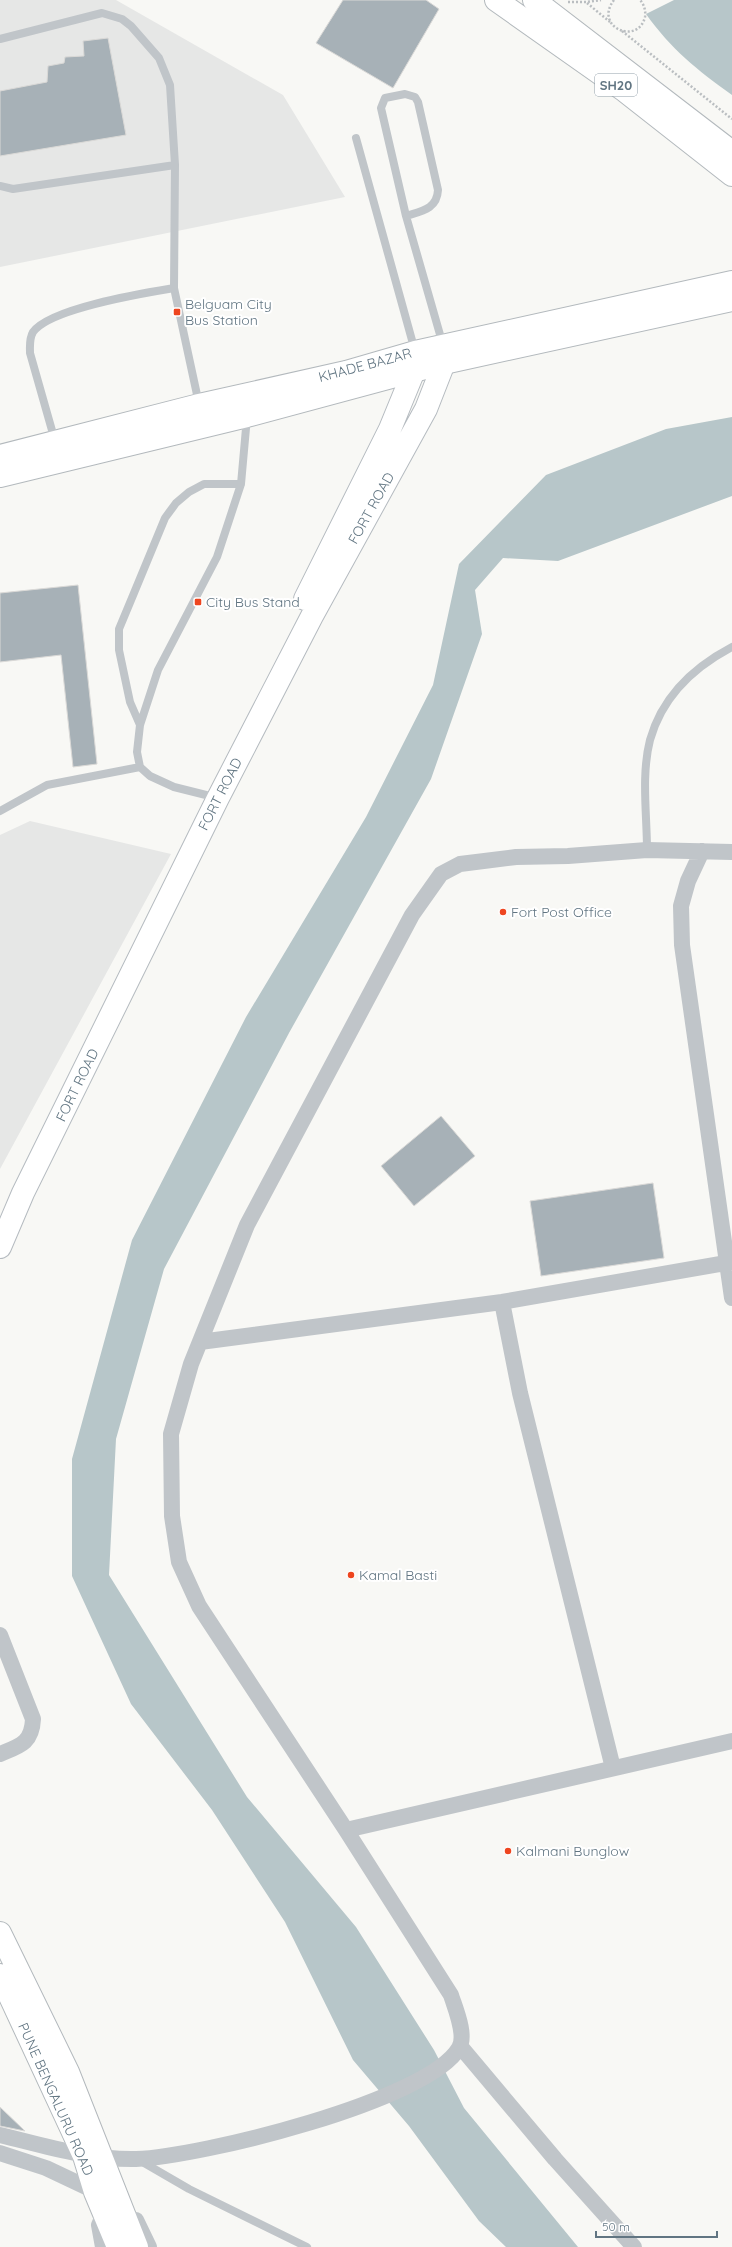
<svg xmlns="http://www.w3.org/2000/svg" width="732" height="2247" viewBox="0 0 732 2247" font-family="Quicksand,sans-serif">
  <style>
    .built { fill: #e6e7e6 }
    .water { fill: #b7c6c9 }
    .building { fill: #a7b1b7; stroke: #dad9d7 }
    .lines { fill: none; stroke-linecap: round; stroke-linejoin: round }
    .secondary-casing { stroke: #b5bbc0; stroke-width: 24 }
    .primary-casing { stroke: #b3b9bd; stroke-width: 24 }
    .path { stroke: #babec1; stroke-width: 2.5; stroke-dasharray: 2 2; stroke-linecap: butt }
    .lane { stroke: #c0c5c9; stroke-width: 8 }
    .street { stroke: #c0c5c9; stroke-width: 16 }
    .secondary { stroke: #fff; stroke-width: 22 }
    .primary { stroke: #fff; stroke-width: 22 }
    .poi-dot { fill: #ee451f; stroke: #fff; stroke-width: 1.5 }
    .labels { text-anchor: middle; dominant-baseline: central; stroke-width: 4; stroke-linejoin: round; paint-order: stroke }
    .shield { fill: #fff; stroke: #909ea8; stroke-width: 1 }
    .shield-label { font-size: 13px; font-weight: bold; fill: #617582 }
    .poi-label { font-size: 14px; fill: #617582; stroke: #fff; text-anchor: start }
    .street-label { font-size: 14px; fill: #617582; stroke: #fff }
  </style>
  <rect width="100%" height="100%" fill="#f8f8f5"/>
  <path class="built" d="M0,0H116L283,95L345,197L0,267Z
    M30,821L171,854L0,1169V835Z"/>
  <path class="water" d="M674,0H732V95C697,70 671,49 646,14Z
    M732,417V496L558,561L503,558L475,590L482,634L431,779L289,1033L164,1269L116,1439L109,1575L247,1797L356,1927L434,2050L464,2108L578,2247H506L479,2221L409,2126L353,2060L285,1922L212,1810L131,1704L72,1576V1459L132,1240L246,1017L366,817L433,685L459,564L546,475L666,429Z"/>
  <path class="building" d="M343,0H426L439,9L393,88L316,43Z
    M108,38L126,135L0,156V91L47,82L48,66L64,63L65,57L84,56L83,41Z
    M78,585L97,764L73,767L61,655L0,662V593Z
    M441,1116L475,1156L414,1206L381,1166Z
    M653,1183L664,1258L541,1276L530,1201Z
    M0,2107L25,2131L0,2126Z"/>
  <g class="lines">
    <g class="secondary-casing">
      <path id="secondary" d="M305,599L390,429L413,373L414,356
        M0,1247L23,1193L218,798L312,616L426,409L444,363V347"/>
    </g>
    <g class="primary-casing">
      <path id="primary" d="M496,0L625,91L732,175
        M534,0L732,152
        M0,456L199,405L346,372L415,352L732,282
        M0,476L247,416L444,363L732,300
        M0,1933L68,2072L137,2247
        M0,1975L84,2156L95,2192L118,2247"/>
    </g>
    <path class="path" d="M614,0C593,27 638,46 645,17C646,11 644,4 640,0
      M568,2H586L601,0
      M587,3L610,22
      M622,31L732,119"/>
    <path class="lane" d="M0,39L102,13L122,19L131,26L159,58L170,85L175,165L174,288L199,404
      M356,138L415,351
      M0,186L13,189L175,165
      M406,216C422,211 437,209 438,190L418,102L415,97L405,94L385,98L381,108L406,216L443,345
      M55,441L30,353C30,346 29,339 33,332C50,308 144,293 174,288
      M140,725L130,702L119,650V629L134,593L165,518L176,503L189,492L204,484H241
      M206,795L174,787L150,776L140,767L137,752L140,725L158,670L217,557L241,484L247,417
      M0,811L47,785L140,767
      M647,850C647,815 641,775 650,740C662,697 694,667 732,647
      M139,2160L189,2189L307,2247"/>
    <path class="street" d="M702,851L688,881L681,906L682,945L732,1298
      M502,1302L520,1393L613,1768
      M200,1342L502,1302L732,1262
      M0,1635L33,1719C32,1743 20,1746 0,1754
      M346,1830L732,1741
      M460,2046L555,2159L634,2247
      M0,2135C45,2146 90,2160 136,2159C199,2157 428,2101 459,2048C467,2035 455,2008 451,1995L346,1830L199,1606L179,1562L172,1516L171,1434L191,1364L247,1225L412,915L441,874L460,864L516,857L568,856L647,850L732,852
      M0,2153L46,2168L101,2194
      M136,2220L149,2247
      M103,2247L99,2225L104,2214"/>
    <use href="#secondary" class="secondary"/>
    <use href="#primary" class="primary"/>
  </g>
  <g class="poi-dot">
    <rect x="173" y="308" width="8" height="8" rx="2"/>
    <rect x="194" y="598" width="8" height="8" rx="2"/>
    <circle cx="503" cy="912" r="4"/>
    <circle cx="351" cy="1575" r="4"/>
    <circle cx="508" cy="1851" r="4"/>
  </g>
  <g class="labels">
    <rect class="shield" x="595" y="74" width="42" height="22" rx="3"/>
    <g class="shield-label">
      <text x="616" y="85">SH20</text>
    </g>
    <g class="poi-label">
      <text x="185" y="304">Belguam City<tspan x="185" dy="16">Bus Station</tspan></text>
      <text x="206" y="602">City Bus Stand</text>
      <text x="511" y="912">Fort Post Office</text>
      <text x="359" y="1575">Kamal Basti</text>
      <text x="516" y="1851">Kalmani Bunglow</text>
    </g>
    <g class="street-label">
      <text transform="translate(365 365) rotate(-15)">KHADE BAZAR</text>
      <text transform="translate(371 508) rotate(-61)">FORT ROAD</text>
      <text transform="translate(220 794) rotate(-63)">FORT ROAD</text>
      <text transform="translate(77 1085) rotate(-64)">FORT ROAD</text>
      <text transform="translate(56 2099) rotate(66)">PUNE BENGALURU ROAD</text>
    </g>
  </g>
  <path d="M596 2231v6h121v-6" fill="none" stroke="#617582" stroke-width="2"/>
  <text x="602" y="2231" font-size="12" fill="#617582" stroke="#ffffff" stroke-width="3" paint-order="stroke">50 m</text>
</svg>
